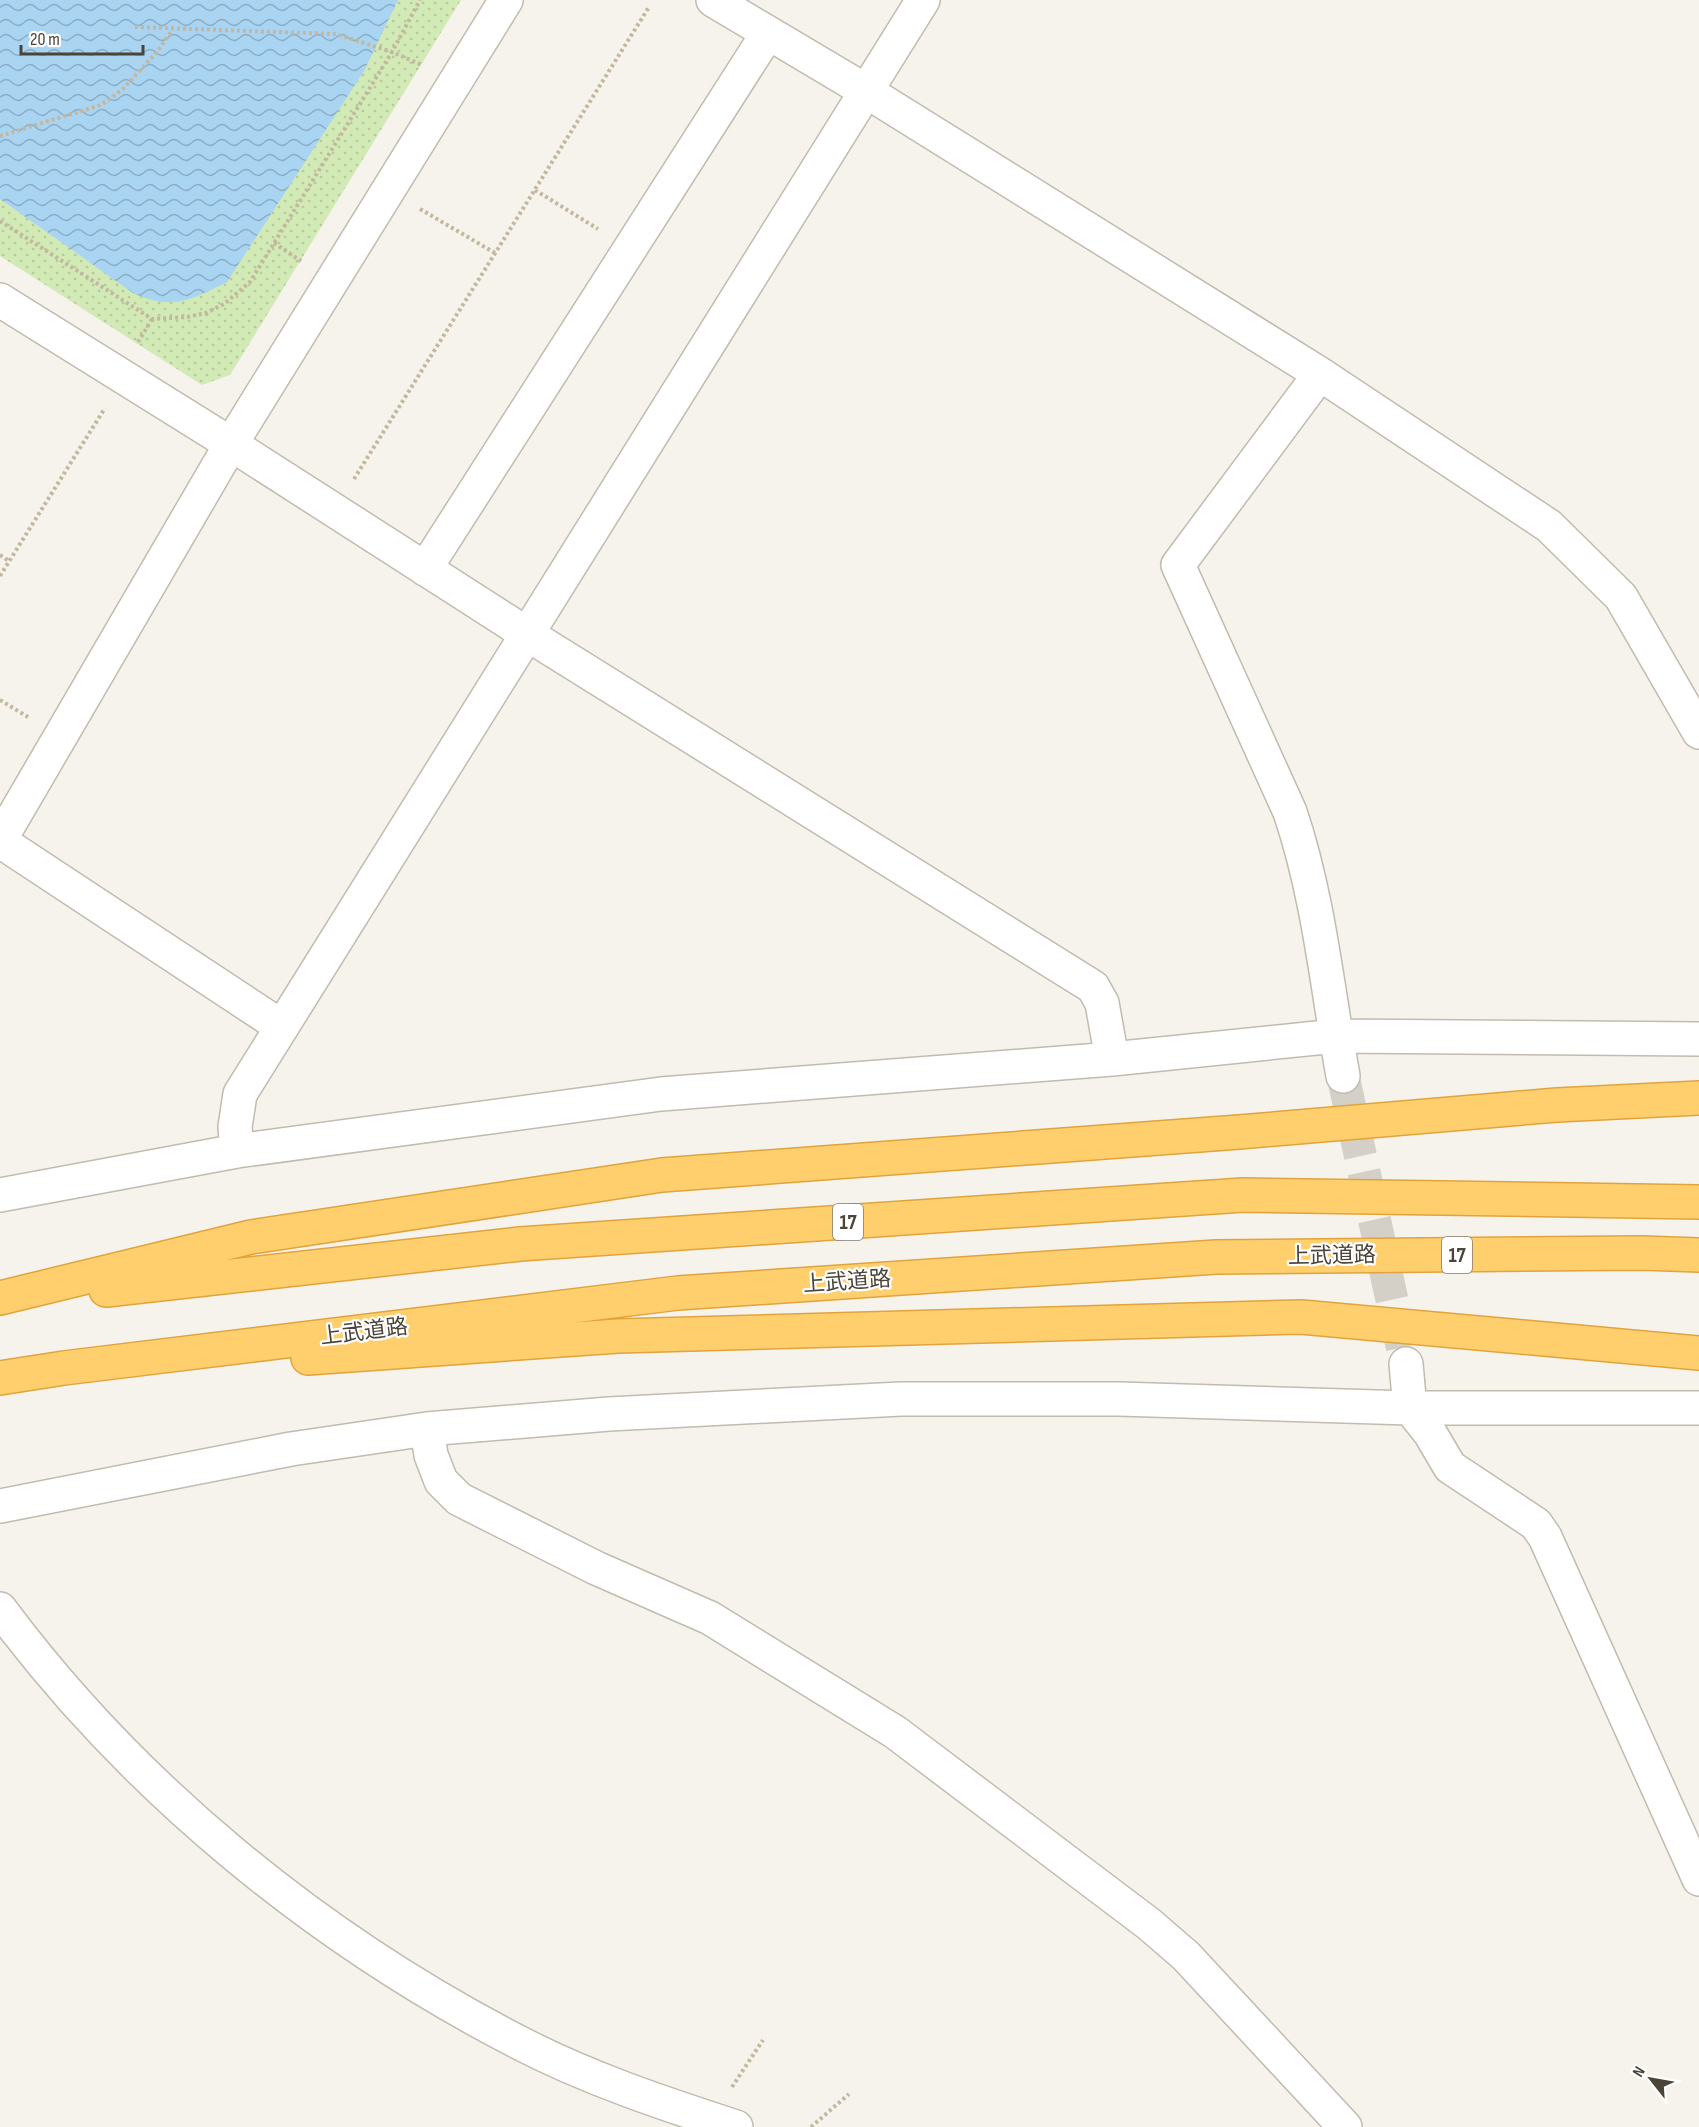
<svg xmlns="http://www.w3.org/2000/svg" width="1699" height="2127" viewBox="0 0 1699 2127" font-family="'Sofia Sans Condensed','Noto Sans JP',sans-serif">
  <style>
    .park { fill: url(#park-dots) }
    .water { fill: url(#water-waves) }
    .lines { fill: none; stroke-linecap: round; stroke-linejoin: round }
    .minor-tunnel { stroke: #d4d0c8; stroke-width: 33; stroke-dasharray: 33 16; stroke-linecap: butt }
    .minor-casing { stroke: #c2bbae; stroke-width: 36 }
    .highway-casing { stroke: #e0a43c; stroke-width: 36 }
    .path { stroke: #c4b79f; stroke-width: 4; stroke-dasharray: 3 3; stroke-linecap: butt }
    .minor { stroke: #fff; stroke-width: 33 }
    .highway { stroke: #ffcf6e; stroke-width: 33 }
    .labels { text-anchor: middle; dominant-baseline: central; stroke-width: 4.5; stroke-linejoin: round; paint-order: stroke }
    .shield { fill: #fff; stroke: #817c74; stroke-width: 1.5 }
    .shield-label { font-size: 21px; font-weight: bold; fill: #4b4439 }
    .street-label { font-size: 22px; fill: #4b4439; stroke: #fff }
  </style>
  <defs>
    <pattern id="park-dots" width="8" height="8" patternUnits="userSpaceOnUse" patternTransform="scale(1.5)"><rect width="8" height="8" fill="#d2eab5"/><path d="M2 2h.1M6 6h.1" fill="none" stroke="#b6ca9c" stroke-width="1.8" stroke-linecap="round"/></pattern>
    <pattern id="water-waves" width="16" height="10" patternUnits="userSpaceOnUse" patternTransform="scale(1.5)"><rect width="16" height="10" fill="#a9d4f2"/><path d="M0 5q4-4 8 0t8 0" fill="none" stroke="#8caec5"/></pattern>
  </defs>
  <rect width="100%" height="100%" fill="#f6f3ec"/>
  <path class="park" d="M0,0H461L230,375L202,385L0,256Z"/>
  <path class="water" d="M0,0H398L364,71L227,282C191,300 172,311 133,293L0,199Z"/>
  <g class="lines">
    <path class="minor-tunnel" d="M1343,1076L1406,1364"/>
    <g class="minor-casing">
      <path id="minor" d="M713,0L866,91L1320,374L1549,526L1621,597L1699,732
        M0,300L231,444L527,634L1093,987L1102,1003L1112,1059
        M1320,374L1178,565L1290,812C1319,898 1327,987 1343,1076
        M425,569L768,33
        M0,840L231,444L506,0
        M0,841L282,1027
        M237,1151L235,1127L240,1094L923,0
        M0,1195L237,1151L661,1094L1112,1059L1336,1036L1699,1039
        M1406,1364L1410,1408L1430,1433L1450,1467L1536,1524L1545,1537L1699,1879
        M427,1429L431,1455L441,1481L459,1499L596,1568L710,1618L895,1732L1149,1924L1186,1956L1345,2127
        M0,1506L291,1449L427,1429L609,1414L901,1399H1119L1410,1408H1699
        M0,1609C134,1789 318,1939 518,2042C587,2078 662,2103 736,2127"/>
    </g>
    <g class="highway-casing">
      <path id="highway" d="M106,1290L520,1244L1243,1195L1699,1202
        M0,1298L251,1237L662,1175L1239,1132L1557,1105L1699,1098
        M308,1358L618,1336L1301,1317L1699,1353
        M0,1378L64,1368L678,1293L1216,1257L1642,1253L1699,1255"/>
    </g>
    <path class="path" d="M135,27L336,34L392,52L422,65
      M0,136L101,105L123,89L157,52L173,29
      M535,190L598,229
      M420,209L495,253
      M0,221L152,319L187,317L206,313L224,304L250,282L392,52L420,0
      M274,243L301,261
      M138,342L152,319
      M354,479L649,7
      M0,555L9,561
      M0,576L105,408
      M0,700L28,717
      M732,2087L763,2040
      M811,2127L849,2094"/>
    <use href="#minor" class="minor"/>
    <use href="#highway" class="highway"/>
  </g>
  <g class="labels">
    <g class="shield">
      <rect x="833" y="1204" width="30" height="36" rx="4.5"/>
      <rect x="1442" y="1237" width="30" height="36" rx="4.5"/>
    </g>
    <g class="shield-label">
      <text x="848" y="1222">17</text>
      <text x="1457" y="1255">17</text>
    </g>
    <g class="street-label">
      <text transform="translate(1332 1256) rotate(-1)">上武道路</text>
      <text transform="translate(847 1282) rotate(-4)">上武道路</text>
      <text transform="translate(364 1332) rotate(-7)">上武道路</text>
    </g>
  </g>
  <g transform="translate(1651 2079) rotate(301)" stroke="#ffffff" stroke-width="4.5" paint-order="stroke">
  <path d="M0-4.5L10 22L0 15L-10 22Z" fill="#4b4439"/>
  <text y="-9" font-size="16" font-weight="bold" text-anchor="middle" fill="#4b4439">N</text>
  </g>
  <path d="M21 45v9h122v-9" fill="none" stroke="#4b4439" stroke-width="3"/>
  <text x="30" y="45" font-size="18" fill="#4b4439" stroke="#ffffff" stroke-width="4.5" paint-order="stroke">20 m</text>
</svg>
